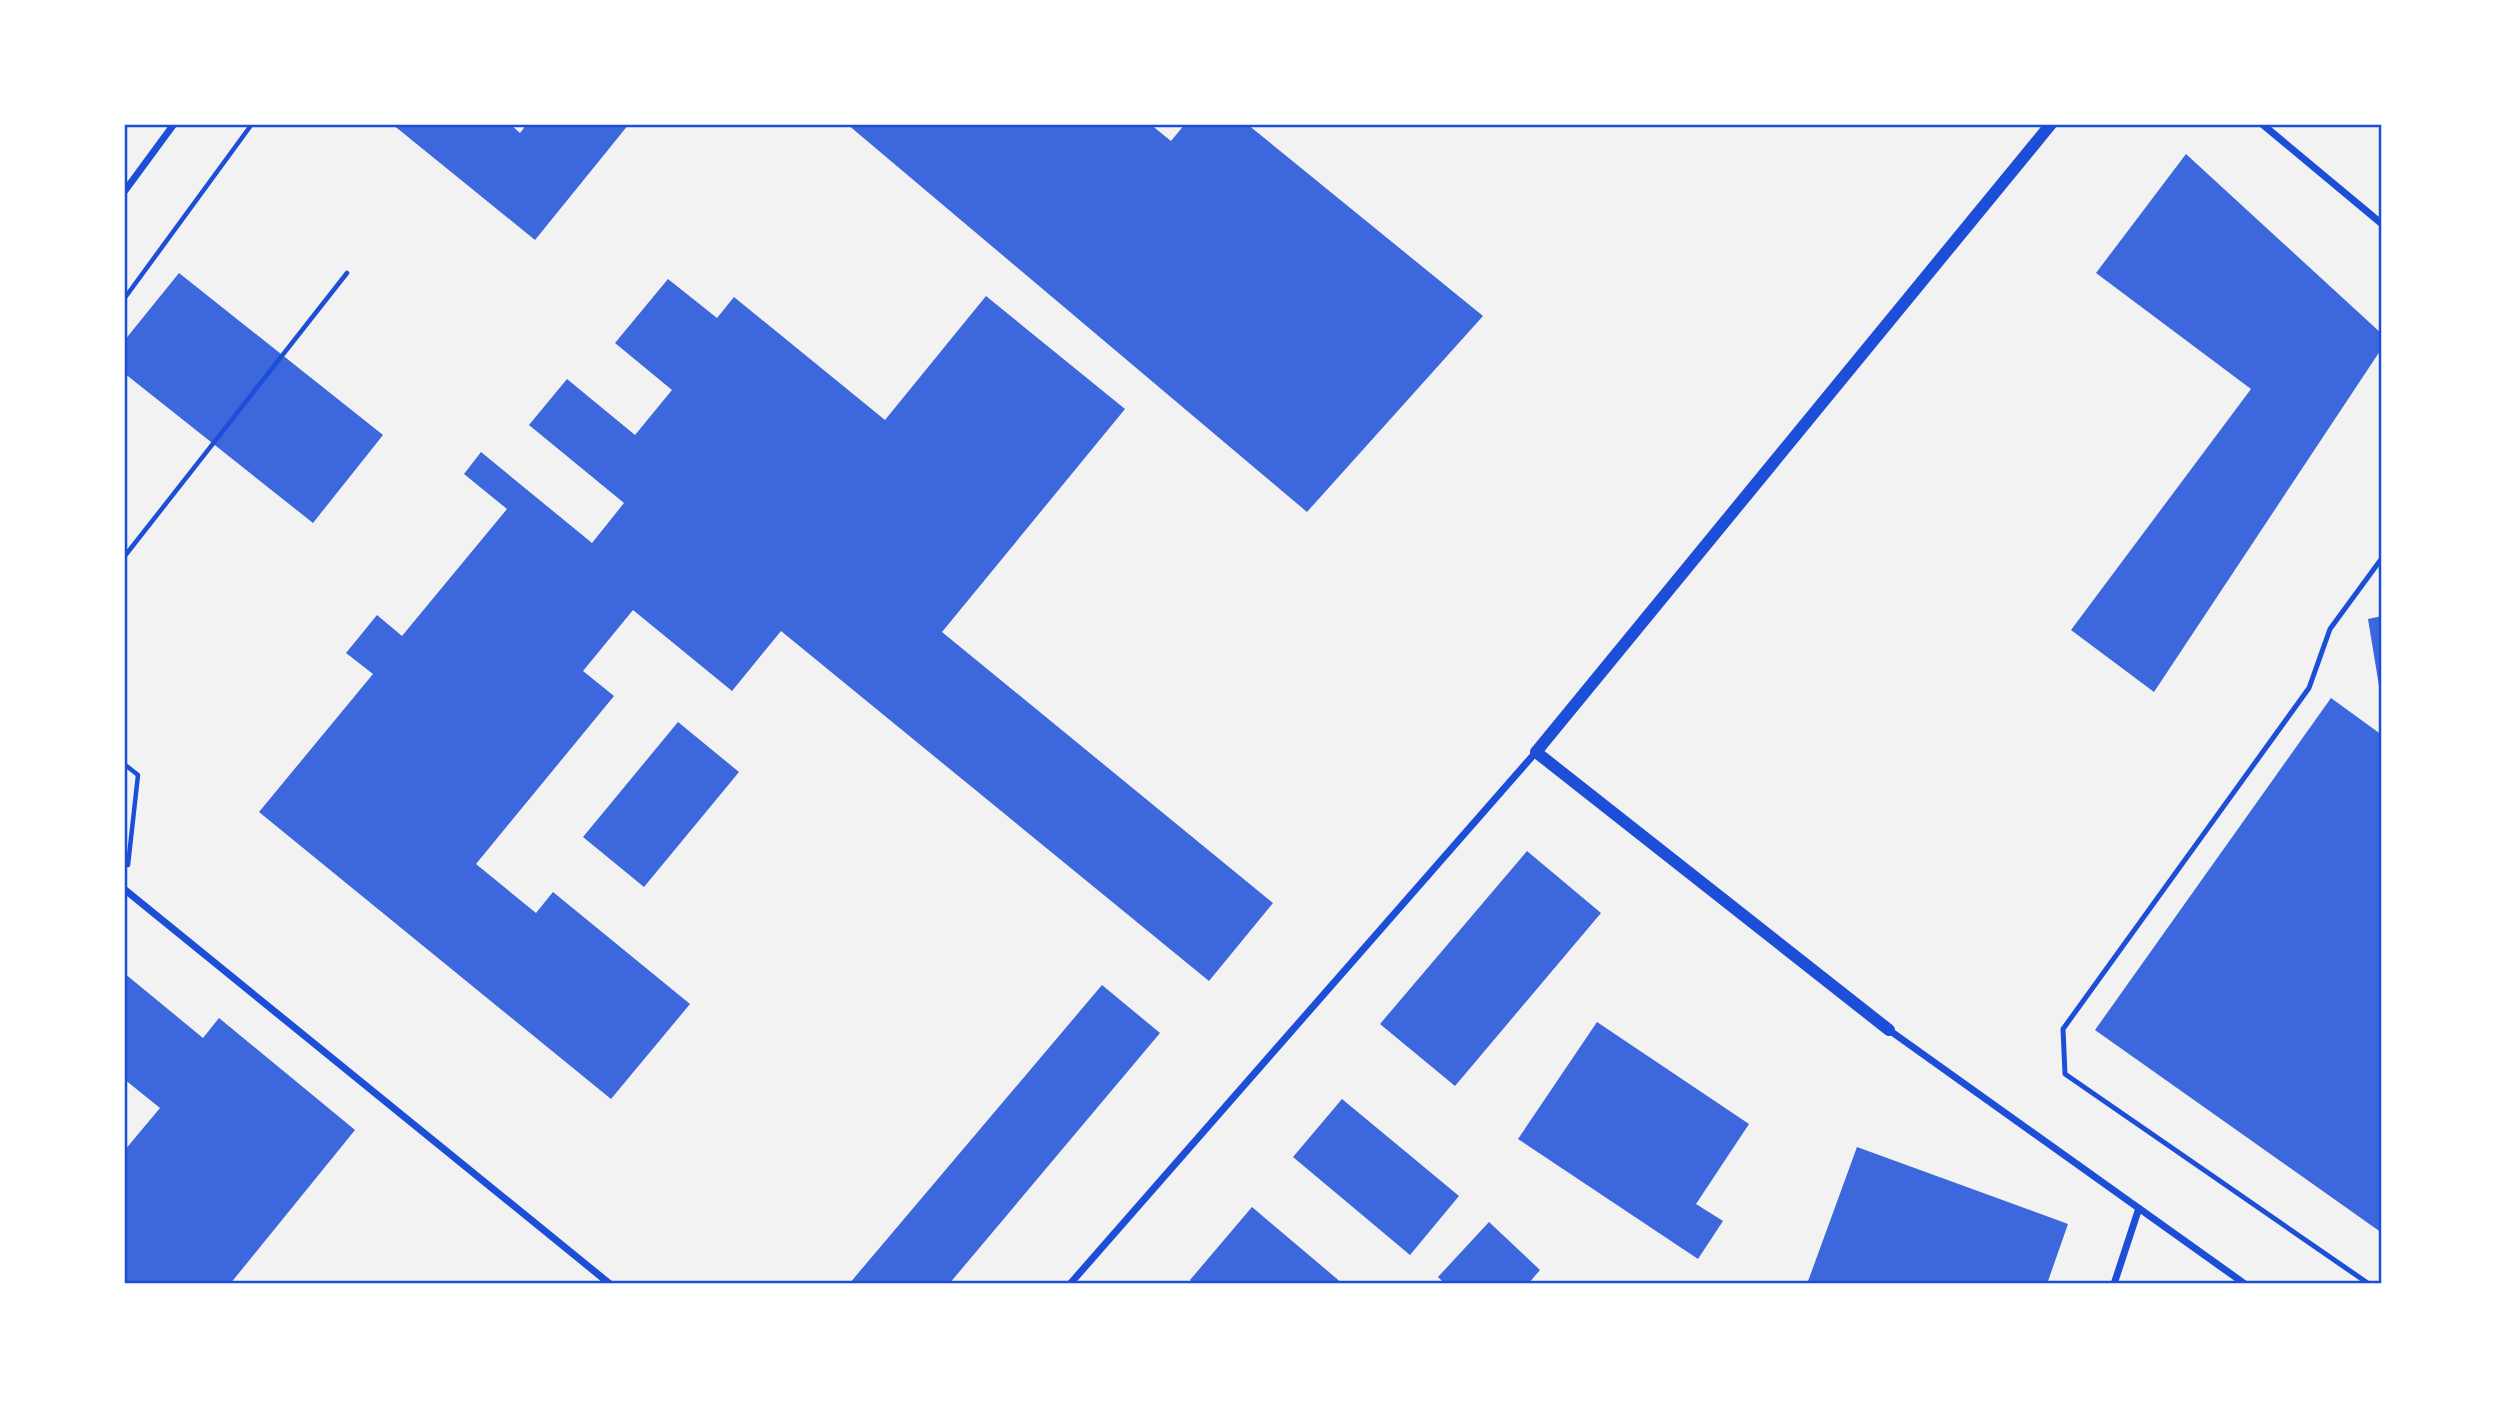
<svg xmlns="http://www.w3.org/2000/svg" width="2506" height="1408" viewBox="0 0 2506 1408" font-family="Mulish,sans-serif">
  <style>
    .building { fill: #3d67dc }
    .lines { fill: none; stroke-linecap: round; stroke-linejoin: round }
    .path { stroke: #1d4ed8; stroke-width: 4.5 }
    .service { stroke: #1d4ed8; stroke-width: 5 }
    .minor { stroke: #1d4ed8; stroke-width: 7 }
    .tertiary { stroke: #1d4ed8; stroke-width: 12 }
    .neatline { fill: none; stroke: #1d4ed8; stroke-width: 2.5 }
  </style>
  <rect width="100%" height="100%" fill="#f2f2f2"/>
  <path class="building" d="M392,124H510L520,133L527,124H629L535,240Z
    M847,124H1150L1171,141L1185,124H1247L1483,316L1307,512Z
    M2186,154L2382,334V348L2154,692L2071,630L2251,389L2096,273Z
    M179,273L383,435L313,523L124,373V341Z
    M668,279L717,318L734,297L885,420L986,296L1125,409L942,632L1273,903L1209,981L781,631L732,691L633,610L583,671L614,696L476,864L536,913L553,892L690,1004L611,1099L259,812L373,674L346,653L377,615L402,636L507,509L464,474L481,452L592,543L624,503L529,425L567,379L635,435L672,390L615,343Z
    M2382,616V692H2380L2368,619Z
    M2331,698L2382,735V1233L2095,1030Z
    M678,722L739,772L644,887L583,837Z
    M1527,851L1601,913L1455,1086L1380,1024Z
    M124,973L203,1038L219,1018L355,1130L230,1284H124V1151L160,1108L124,1079Z
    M1102,985L1160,1033L949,1284H849Z
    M1597,1022L1749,1124L1696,1204L1723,1221L1698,1259L1518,1139Z
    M1342,1099L1459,1196L1410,1255L1293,1157Z
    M1857,1147L2068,1224L2047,1284H1807Z
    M1252,1207L1343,1284H1194L1190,1280Z
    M1489,1222L1540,1270L1528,1284H1445L1438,1277Z"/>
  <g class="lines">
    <path class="path" d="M124,299L252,124
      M124,557L347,273
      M124,764L138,775L128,865"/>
    <path class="service" d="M2369,1284L2065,1074L2063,1029L2309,688L2330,629L2382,558"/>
    <path class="minor" d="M2262,124L2382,224
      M124,192L174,124
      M124,889L610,1284
      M1889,1030L2245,1284
      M1070,1284L1536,752
      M2114,1284L2139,1208"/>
    <path class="tertiary" d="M1889,1030L1536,752L2051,124"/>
  </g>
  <rect width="2506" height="1408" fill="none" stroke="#ffffff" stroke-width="252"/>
  <rect x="126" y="126" width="2254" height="1156" class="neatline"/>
</svg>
